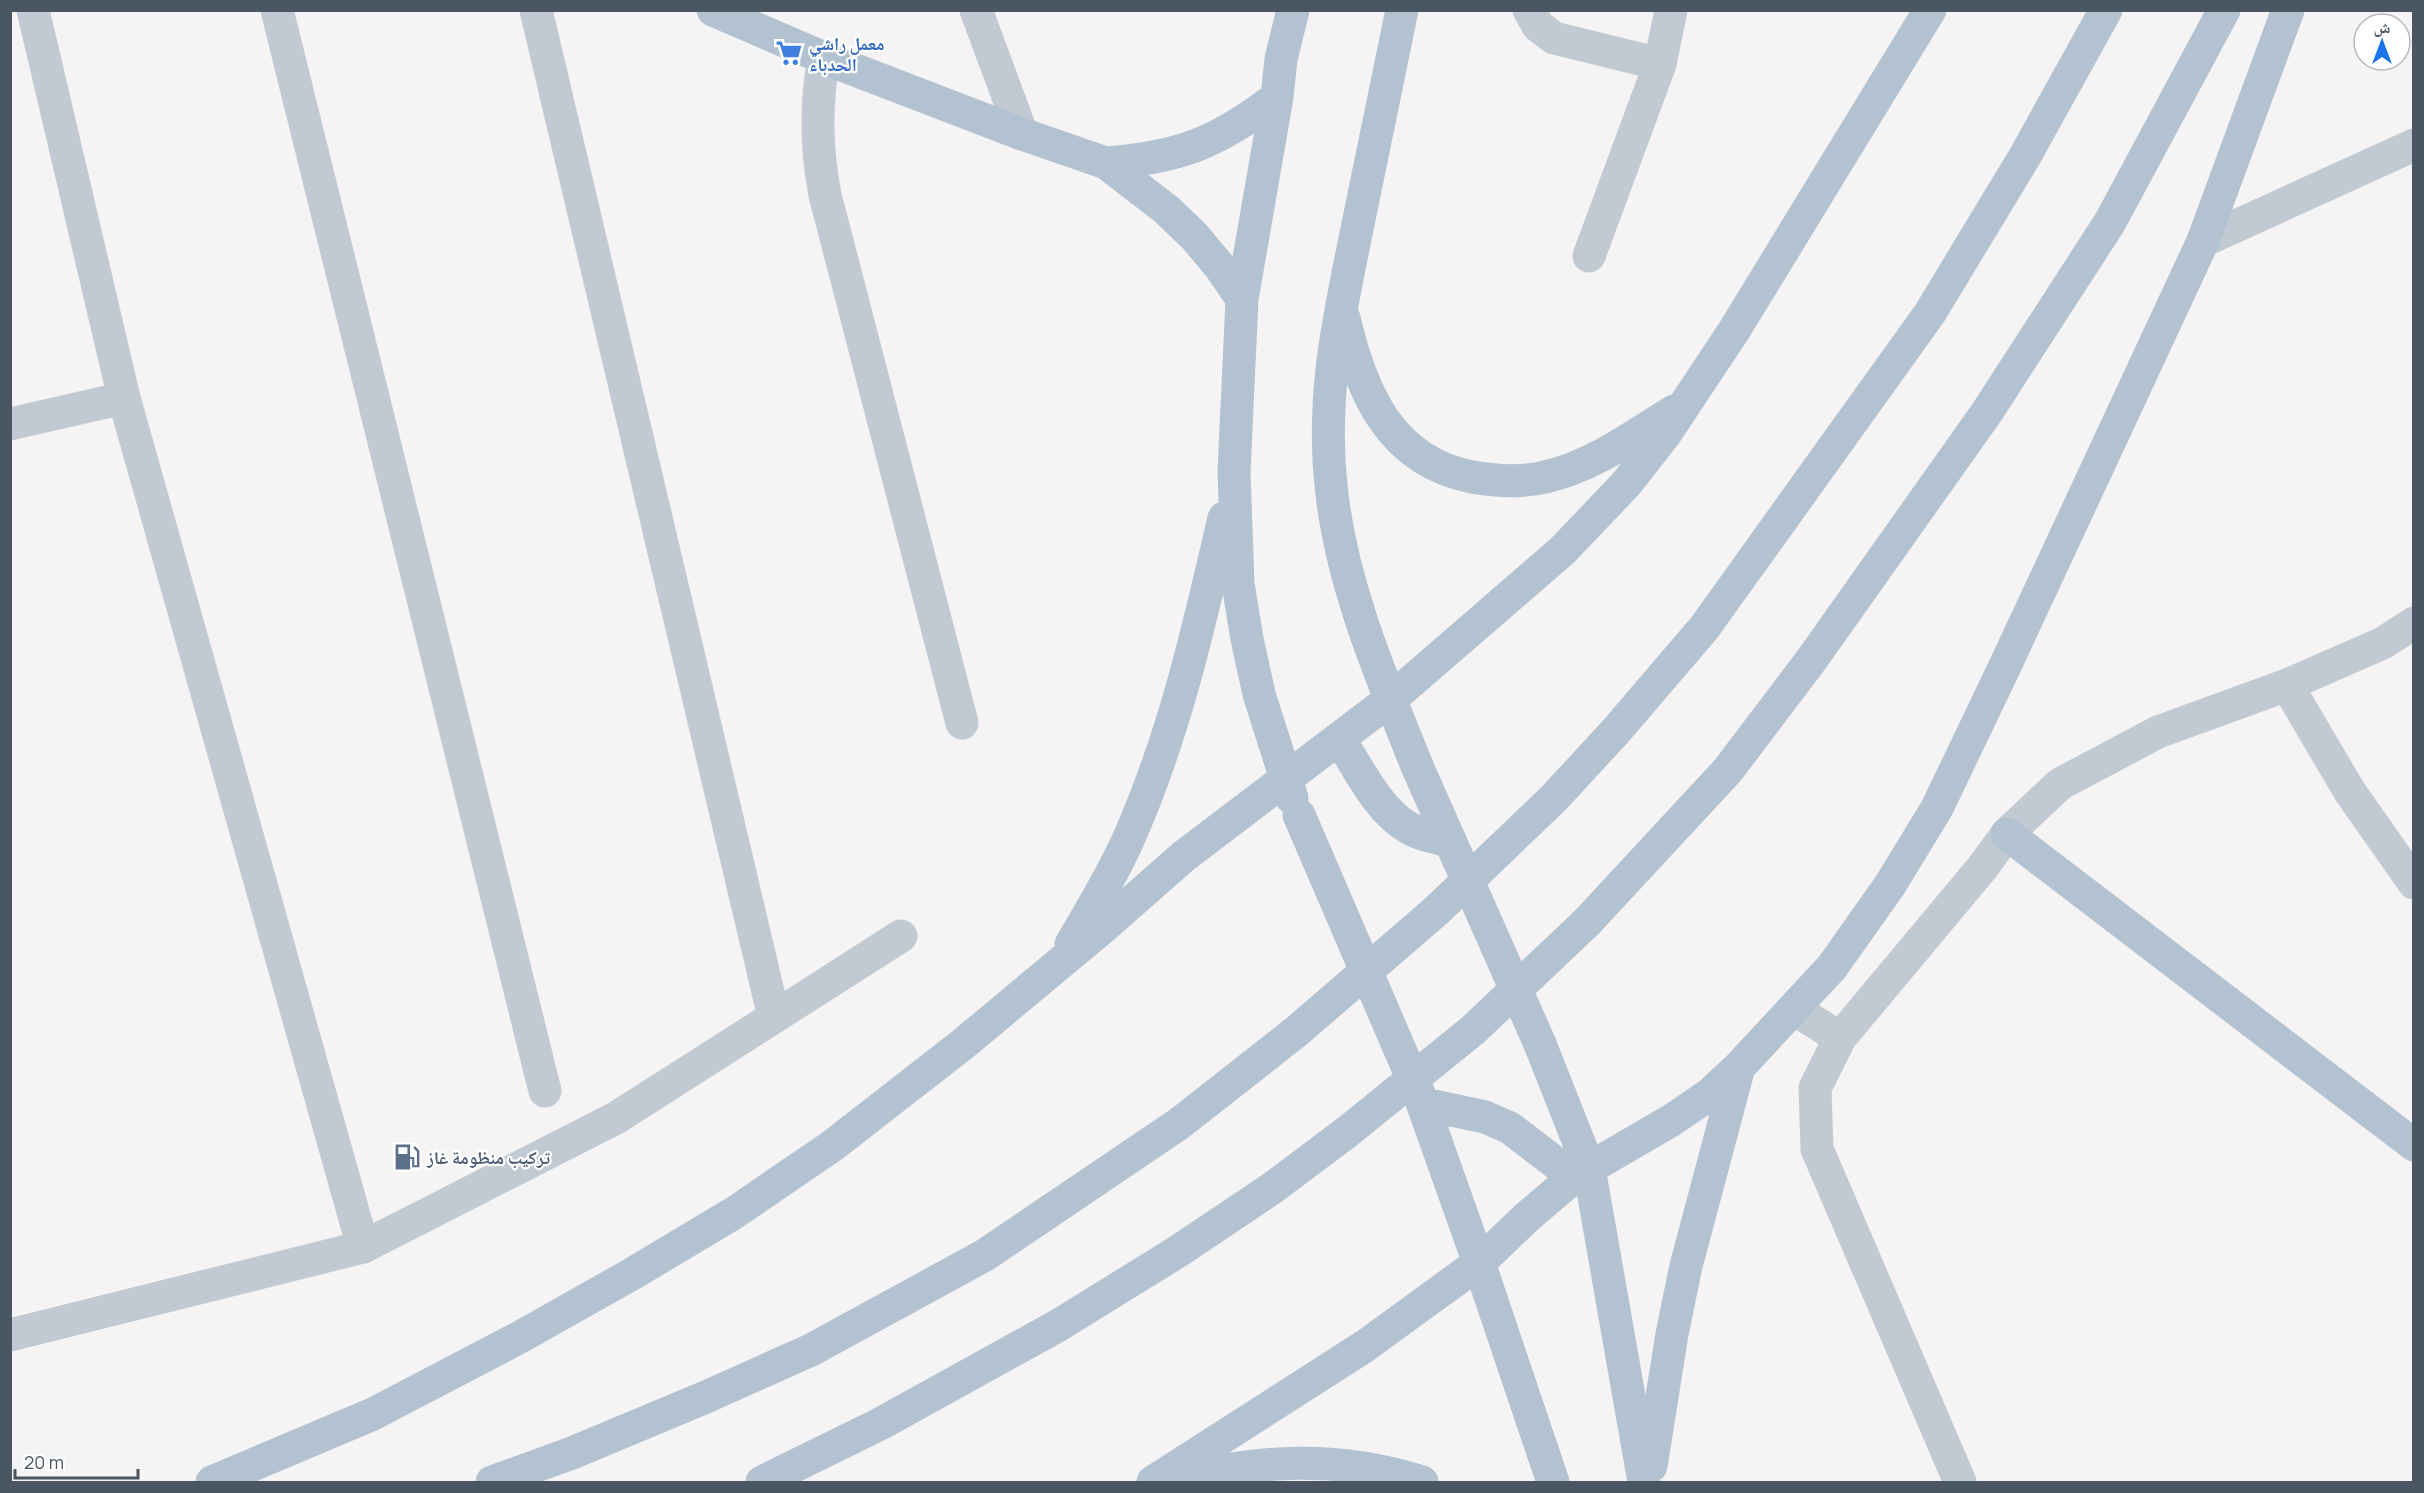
<svg xmlns="http://www.w3.org/2000/svg" width="2424" height="1493" viewBox="0 0 2424 1493" font-family="Manrope,'Noto Naskh Arabic',sans-serif">
  <style>
    .lines { fill: none; stroke-linecap: round; stroke-linejoin: round }
    .minor { stroke: #c1cad2; stroke-width: 33 }
    .major { stroke: #b3c2d1; stroke-width: 33 }
    .major-bridge { stroke: #b3c2d1; stroke-width: 33 }
    .labels { text-anchor: middle; dominant-baseline: central; stroke-width: 4.5; stroke-linejoin: round; paint-order: stroke }
    .shop-label { font-size: 18px; font-weight: bold; fill: #366cbe; stroke: #fff; text-anchor: start }
    .service-label { font-size: 18px; font-weight: bold; fill: #4e5e75; stroke: #fff; text-anchor: start }
  </style>
  <rect width="100%" height="100%" fill="#f5f3f3"/>
  <g class="lines">
    <path class="minor" d="M33,10L124,398L363,1247
      M277,10L545,1091
      M536,10L774,1017
      M976,10L1022,134
      M1529,10L1538,26L1554,38L1660,64
      M824,58C815,105 816,148 825,195L962,723
      M2203,241L2414,145
      M1589,256L1660,64L1671,10
      M10,424L124,398
      M2287,685L2350,792L2414,883
      M1794,1009L1840,1038L1815,1088L1817,1149L1960,1482
      M1840,1038L1982,868L2007,834L2060,784L2158,732L2287,685L2383,643L2414,623
      M10,1335L363,1247L616,1118L901,936"/>
    <path class="major" d="M713,10L824,58L1022,134L1106,163L1167,210L1195,237L1220,267L1242,299
      M1402,10C1387,82 1372,153 1358,224C1339,318 1320,397 1332,494C1343,589 1382,678 1417,766
      M1106,163C1179,158 1219,142 1277,97
      M1344,318C1361,392 1390,461 1472,477C1495,481 1521,483 1545,477C1592,467 1633,436 1674,411
      M1339,739C1359,768 1377,810 1409,828C1421,835 1436,838 1450,841
      M1292,798L1259,694L1247,639L1238,584L1234,472L1242,299L1277,97L1281,59L1293,10
      M2007,834L2414,1145
      M1071,944C1091,910 1112,876 1128,840C1174,737 1199,627 1224,518
      M1540,1044L1589,1168L1644,1482
      M1419,1094L1479,1263L1553,1482
      M1424,1104L1485,1117L1510,1128L1574,1177
      M1651,1466L1672,1334L1686,1266L1739,1067
      M212,1482L373,1414L522,1336L632,1274L734,1213L832,1146L963,1044L1101,929L1184,856L1391,699L1562,551L1626,484L1666,433L1735,329L1930,10
      M492,1482L572,1453L706,1397L811,1350L985,1255L1180,1123L1297,1031L1436,911L1554,798L1615,732L1704,628L1930,313L2025,156L2106,10
      M762,1482L880,1424L1059,1325L1177,1252L1271,1189L1347,1132L1473,1030L1587,922L1728,770L1812,659L1987,412L2110,222L2224,10
      M1153,1482L1365,1346L1479,1263L1527,1217L1574,1177L1672,1120L1710,1094L1739,1067L1832,967L1890,885L1937,808L2005,666L2203,241L2288,10
      M1169,1482C1257,1460 1335,1454 1422,1482"/>
    <path class="major-bridge" d="M1417,766L1540,1044
      M1299,815L1419,1094"/>
  </g>
  <defs>
    <g id="supermarket-bare" transform="scale(2.07)"><path d="M-6-5.5h2.5l.6 2H6L4.5 2H-2.5L-4.4-4H-6ZM-1.5 3.2a1.3 1.3 0 1 0 .1 0ZM3 3.2a1.3 1.3 0 1 0 .1 0Z" fill="#3f7fe0" stroke="#fff" stroke-width="2.5" paint-order="stroke"/></g>
    <g id="fuel-bare" transform="scale(2.07)"><path d="M-5.5-6h7V0h2V4h1.3V-2.5L3-4.5l.8-.8L6-3V5H2.5V1h-1V6h-7ZM-4.2-4.7v3.2H.2V-4.7Z" fill="#5c6f8a" stroke="#fff" stroke-width="2.5" paint-order="stroke"/></g>
  </defs>
  <g fill-rule="evenodd">
    <use href="#supermarket-bare" x="789" y="53"/>
    <use href="#fuel-bare" x="407" y="1157"/>
  </g>
  <g class="labels">
    <g class="shop-label">
      <text x="809" y="43">معمل راشي<tspan x="809" dy="21">الحدباء</tspan></text>
    </g>
    <g class="service-label">
      <text x="427" y="1157">تركيب منظومة غاز</text>
    </g>
  </g>
  <rect width="2424" height="1493" fill="none" stroke="#4a5661" stroke-width="24"/>
  <g transform="translate(2382 42)"><circle r="28" fill="#ffffff" stroke="#b7bbc0" stroke-width="1.5"/>
  <path d="M0-4.5L10 22L0 15L-10 22Z" fill="#1a73e8"/>
  <text y="-9" font-size="16" font-weight="bold" text-anchor="middle" fill="#4a5661">ش</text>
  </g>
  <path d="M15 1469v9h123v-9" fill="none" stroke="#4a5661" stroke-width="3"/>
  <text x="24" y="1469" font-size="18" fill="#4a5661" stroke="#ffffff" stroke-width="4.5" paint-order="stroke">20 m</text>
</svg>
